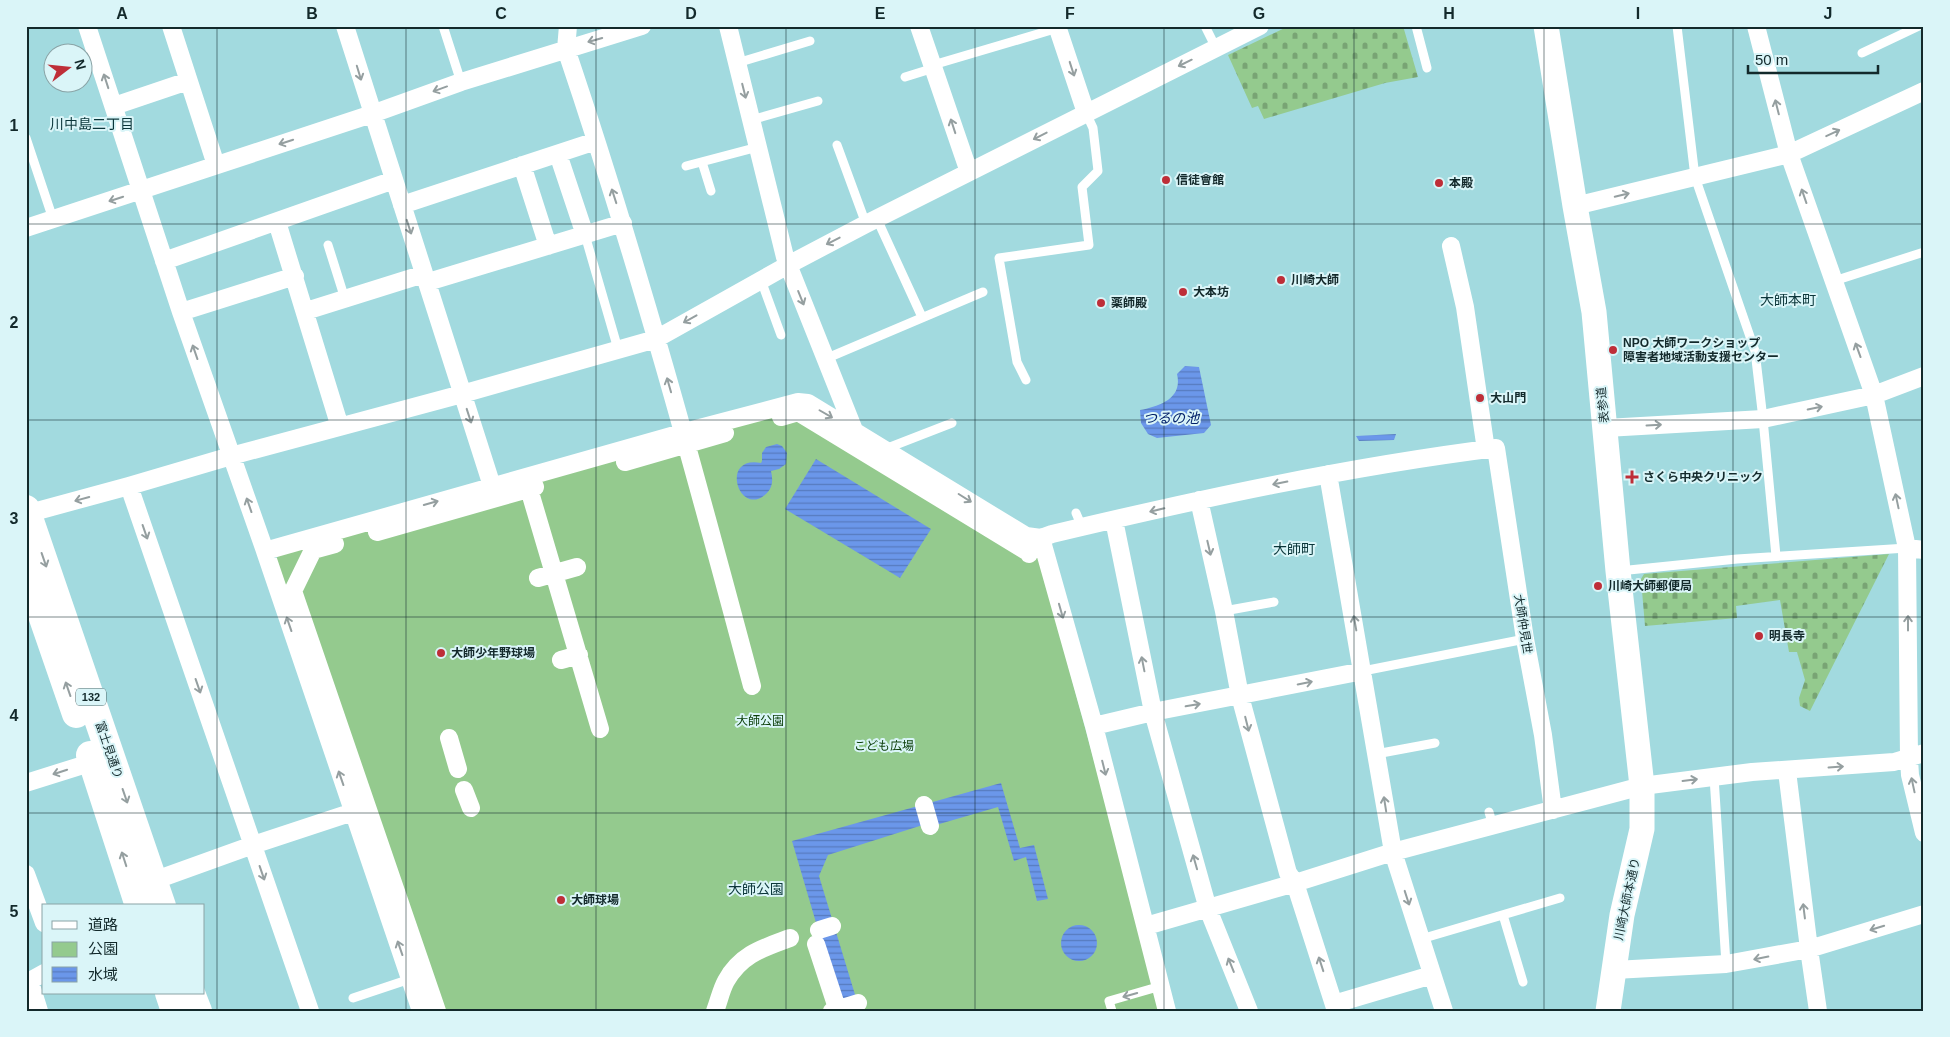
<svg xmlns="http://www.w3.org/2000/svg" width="1950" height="1037" viewBox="0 0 1950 1037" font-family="Helvetica,'Noto Sans JP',sans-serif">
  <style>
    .cemetery { fill: url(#cemetery-stones) }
    .park { fill: #94ca8e }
    .water { fill: url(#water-rules) }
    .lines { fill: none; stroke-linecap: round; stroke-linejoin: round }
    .lane { stroke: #fff; stroke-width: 9 }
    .street { stroke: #fff; stroke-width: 18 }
    .secondary { stroke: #fff; stroke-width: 25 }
    .highway { stroke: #fff; stroke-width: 28 }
    .oneway { stroke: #959fa0 }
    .grid { fill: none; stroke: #13292b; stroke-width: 1; stroke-opacity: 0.55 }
    .poi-dot { fill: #be2e38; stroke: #daf5f8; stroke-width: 2 }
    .labels { text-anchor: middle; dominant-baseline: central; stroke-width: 4; stroke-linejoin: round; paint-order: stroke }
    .shield { fill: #daf5f8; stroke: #4f6668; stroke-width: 1 }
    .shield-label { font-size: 11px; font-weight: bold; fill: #13292b }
    .poi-label { font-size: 12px; font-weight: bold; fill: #13292b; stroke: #daf5f8; text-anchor: start }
    .street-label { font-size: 12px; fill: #13292b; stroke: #daf5f8 }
    .park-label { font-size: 12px; fill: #0d400b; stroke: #daf5f8 }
    .neighbourhood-label { font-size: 14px; fill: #0b363a; stroke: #daf5f8 }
    .water-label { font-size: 14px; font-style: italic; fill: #022169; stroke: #daf5f8 }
    .neatline { fill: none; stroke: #13292b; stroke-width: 2 }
    .grid-label { font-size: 16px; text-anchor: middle; font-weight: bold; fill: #13292b }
  </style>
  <defs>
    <pattern id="cemetery-stones" width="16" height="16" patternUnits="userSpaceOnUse" patternTransform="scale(1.25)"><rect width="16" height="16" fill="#94ca8e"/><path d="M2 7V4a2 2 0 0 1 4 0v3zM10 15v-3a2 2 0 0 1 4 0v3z" fill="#78a474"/></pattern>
    <pattern id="water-rules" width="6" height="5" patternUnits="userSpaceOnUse" patternTransform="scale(1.25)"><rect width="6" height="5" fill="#6b97ea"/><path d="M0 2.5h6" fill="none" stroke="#577bbe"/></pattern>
  </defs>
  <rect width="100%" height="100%" fill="#a2dadf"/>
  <path class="cemetery" d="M1289,26H1403L1418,77L1385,83L1264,119L1258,106L1252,108L1228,55Z
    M1889,554L1810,711L1800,706L1799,698L1805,680L1797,652H1789L1780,600L1736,606L1737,618L1645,626L1641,579L1644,574Z"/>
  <path class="park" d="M804,407L1037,551L1136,915L1159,1011H429L276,559L280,553Z"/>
  <path class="water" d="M1185,366L1199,367L1211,425L1204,433L1157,438L1148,434L1141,423L1140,410C1159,406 1183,399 1177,374Z
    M1396,434L1394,440L1359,441L1356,436Z
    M777,444L782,446L787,453L786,464L779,469L771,471C773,479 773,487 767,493C740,520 718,455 761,463L762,461V453L766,447Z
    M816,459L931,529L900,578L785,509Z
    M1001,783L1020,848L1034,845L1048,899L1037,901L1026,857L1014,861L998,807L929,827L926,824L828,855L819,876L860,1011H842L792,841Z
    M1061 943a18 18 0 1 1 36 0a18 18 0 1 1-36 0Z"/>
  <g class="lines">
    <path class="lane" d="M443,26L461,82
      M1205,26L1216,48
      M1416,26L1427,68
      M1677,26L1695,177L1755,351L1763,419L1776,556
      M1862,53L1919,26
      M737,63L810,41
      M933,65L1058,28
      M905,77L934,68
      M751,120L818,101
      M26,138L53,219
      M837,145L866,224
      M702,162L711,191
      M686,166L758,147
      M877,219L922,317
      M585,235L618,349
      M328,245L345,299
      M761,280L781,335
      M1834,281L1924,252
      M825,359L983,292
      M1026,380L1017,362L999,258L1089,245L1082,187L1098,171L1093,128L1086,113
      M885,449L952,423
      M1076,513L1082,527
      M1619,571L1737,559L1907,548
      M1224,611L1274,602
      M1363,671L1525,639
      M1376,754L1435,743
      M1714,777L1726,964
      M1489,812L1493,826
      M1503,915L1523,982
      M1421,939L1560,898
      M353,998L410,979
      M1112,1011L1109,1001L1161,986"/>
    <path class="street" d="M87,26L181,312L265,551
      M171,26L216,165
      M345,26L492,486
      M568,26L566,49C637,259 695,472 752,686
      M728,26L785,257L854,430
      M919,26L969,172
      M1057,26L1086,113
      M1756,26L1789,154L1874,395L1907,548L1909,759L1910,775L1924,833
      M114,106L188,81
      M558,154L585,235
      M522,165L548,246
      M402,205L596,141
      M1575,206L1789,154L1924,91
      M277,222L340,427
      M26,228L372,114L461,82L642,26
      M1451,246L1465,307L1486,450
      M164,261L394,180
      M428,282L623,223
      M306,311L424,274
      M181,312L295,276
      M781,417L798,412L1028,552L1029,554
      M1606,428L1763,419L1874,395L1924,376
      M625,462L725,433
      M1328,474L1393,852L1444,1011
      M129,486L310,1011
      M529,489L600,729
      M1199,500L1224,611L1240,696L1288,873L1295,883L1336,1011
      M26,514L129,486L231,456L462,394L656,339L788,265L866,224L1260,26
      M1114,520L1153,712L1208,909L1249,1011
      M377,532L535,487
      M1041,538L1052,534C1199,499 1346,467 1496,448L1525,639L1543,735L1553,810
      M335,544L313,550L293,591L437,1011
      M1907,548L1924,550
      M538,578L577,567
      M561,660L579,655
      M1094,726L1153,712L1363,671
      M449,738L458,769
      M1787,771L1809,949L1818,1011
      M26,783L93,762
      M464,790L471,808
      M924,805L930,826
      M26,874L44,923
      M151,889L153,881L253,845L353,812
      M1146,926L1295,883L1393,852L1642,786L1752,772L1894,762L1924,753
      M819,930L832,926
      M816,944L838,1011
      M1614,970L1726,964L1809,949L1924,914
      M30,982L39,1011
      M26,983L44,973
      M1334,1004L1432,975
      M421,1011L265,551L696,429L798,402L808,403L1026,536L1041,538L1094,726L1167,1011
      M715,1011C719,1001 721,990 726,981C741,954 763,948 790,938
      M832,1011L858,1003"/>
    <path class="secondary" d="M1546,26L1575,206L1594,312L1618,571L1642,786V829L1622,915L1608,1011"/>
    <path class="highway" d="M26,509L162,906
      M26,569L76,714
      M90,755L139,906
      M169,993L175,1011
      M191,993L198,1011"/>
  </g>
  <defs><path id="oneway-shaft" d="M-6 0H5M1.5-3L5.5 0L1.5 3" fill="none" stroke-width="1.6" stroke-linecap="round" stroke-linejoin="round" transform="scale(1.25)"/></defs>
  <g class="oneway">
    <use href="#oneway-shaft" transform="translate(595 40) rotate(164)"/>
    <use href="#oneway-shaft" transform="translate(1185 63) rotate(154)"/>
    <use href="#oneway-shaft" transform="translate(1072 69) rotate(72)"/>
    <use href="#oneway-shaft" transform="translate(359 73) rotate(73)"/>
    <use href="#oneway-shaft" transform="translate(106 81) rotate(-108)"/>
    <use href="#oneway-shaft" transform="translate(440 89) rotate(160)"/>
    <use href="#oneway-shaft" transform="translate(744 91) rotate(76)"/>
    <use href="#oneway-shaft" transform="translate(1777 107) rotate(-104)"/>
    <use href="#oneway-shaft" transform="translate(953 126) rotate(-108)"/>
    <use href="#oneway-shaft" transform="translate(1833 133) rotate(-25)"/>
    <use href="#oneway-shaft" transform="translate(1040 136) rotate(153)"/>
    <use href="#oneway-shaft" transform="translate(286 142) rotate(162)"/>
    <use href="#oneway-shaft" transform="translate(1622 195) rotate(-14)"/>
    <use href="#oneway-shaft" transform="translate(614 196) rotate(-108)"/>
    <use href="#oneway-shaft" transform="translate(1804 196) rotate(-109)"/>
    <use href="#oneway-shaft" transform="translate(116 199) rotate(162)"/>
    <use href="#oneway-shaft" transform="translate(409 227) rotate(72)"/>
    <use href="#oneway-shaft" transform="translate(833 241) rotate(153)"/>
    <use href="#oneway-shaft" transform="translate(801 298) rotate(68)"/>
    <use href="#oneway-shaft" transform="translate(690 319) rotate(151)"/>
    <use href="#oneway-shaft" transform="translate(1858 350) rotate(-110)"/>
    <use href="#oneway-shaft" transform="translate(195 352) rotate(-109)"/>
    <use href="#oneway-shaft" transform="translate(669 385) rotate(-106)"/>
    <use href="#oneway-shaft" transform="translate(1815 408) rotate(-12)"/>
    <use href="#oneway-shaft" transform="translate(826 414) rotate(30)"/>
    <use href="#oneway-shaft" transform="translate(469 416) rotate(72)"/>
    <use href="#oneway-shaft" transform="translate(1654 425) rotate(-3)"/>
    <use href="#oneway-shaft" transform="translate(1280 483) rotate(169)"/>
    <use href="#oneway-shaft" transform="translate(965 498) rotate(32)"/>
    <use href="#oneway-shaft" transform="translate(82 499) rotate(165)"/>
    <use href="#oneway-shaft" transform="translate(1897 501) rotate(-102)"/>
    <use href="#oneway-shaft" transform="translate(431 503) rotate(-16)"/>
    <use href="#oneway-shaft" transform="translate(249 505) rotate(-109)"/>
    <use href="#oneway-shaft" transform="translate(1157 510) rotate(167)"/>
    <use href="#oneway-shaft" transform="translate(145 532) rotate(71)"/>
    <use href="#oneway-shaft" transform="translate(1209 548) rotate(77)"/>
    <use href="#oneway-shaft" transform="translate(44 560) rotate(71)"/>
    <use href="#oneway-shaft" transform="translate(1061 611) rotate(74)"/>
    <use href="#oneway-shaft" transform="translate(1355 623) rotate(-100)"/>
    <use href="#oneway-shaft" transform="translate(1908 623) rotate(-90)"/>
    <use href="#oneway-shaft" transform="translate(289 624) rotate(-109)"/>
    <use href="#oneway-shaft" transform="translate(1143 664) rotate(-101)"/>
    <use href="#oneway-shaft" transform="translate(1305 683) rotate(-11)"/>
    <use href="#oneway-shaft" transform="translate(198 686) rotate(71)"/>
    <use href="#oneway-shaft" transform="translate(68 689) rotate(-109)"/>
    <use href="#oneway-shaft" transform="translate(1193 705) rotate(-10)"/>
    <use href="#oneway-shaft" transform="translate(1247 724) rotate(76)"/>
    <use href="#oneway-shaft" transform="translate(1836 767) rotate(-4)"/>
    <use href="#oneway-shaft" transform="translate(1104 768) rotate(76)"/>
    <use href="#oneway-shaft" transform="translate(60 772) rotate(162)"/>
    <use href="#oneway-shaft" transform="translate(341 778) rotate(-109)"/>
    <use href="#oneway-shaft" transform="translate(1690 780) rotate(-7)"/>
    <use href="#oneway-shaft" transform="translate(1913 785) rotate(-102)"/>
    <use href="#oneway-shaft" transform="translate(125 796) rotate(71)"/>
    <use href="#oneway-shaft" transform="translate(1385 804) rotate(-99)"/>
    <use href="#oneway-shaft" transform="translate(124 859) rotate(-108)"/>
    <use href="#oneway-shaft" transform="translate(1195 862) rotate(-106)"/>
    <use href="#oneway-shaft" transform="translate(262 873) rotate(71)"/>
    <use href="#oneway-shaft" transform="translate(1407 898) rotate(72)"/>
    <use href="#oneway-shaft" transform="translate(1804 911) rotate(-97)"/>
    <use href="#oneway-shaft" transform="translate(1877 928) rotate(163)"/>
    <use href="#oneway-shaft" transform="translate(400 948) rotate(-109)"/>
    <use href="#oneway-shaft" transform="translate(1761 958) rotate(169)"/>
    <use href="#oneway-shaft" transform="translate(1321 964) rotate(-108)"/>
    <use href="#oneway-shaft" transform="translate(1231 965) rotate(-112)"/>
    <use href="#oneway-shaft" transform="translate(1130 995) rotate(164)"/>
  </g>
  <path class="grid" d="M217,26V1011M406,26V1011M596,26V1011M786,26V1011M975,26V1011M1164,26V1011M1354,26V1011M1544,26V1011M1733,26V1011M26,224H1924M26,420H1924M26,617H1924M26,813H1924"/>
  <g class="poi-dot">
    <circle cx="1166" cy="180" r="5"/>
    <circle cx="1439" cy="183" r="5"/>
    <circle cx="1281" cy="280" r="5"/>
    <circle cx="1183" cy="292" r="5"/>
    <circle cx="1101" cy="303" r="5"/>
    <circle cx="1613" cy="350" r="5"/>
    <circle cx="1480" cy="398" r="5"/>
    <path d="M1629.5 469.5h5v5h5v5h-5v5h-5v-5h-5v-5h5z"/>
    <circle cx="1598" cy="586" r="5"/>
    <circle cx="1759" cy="636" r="5"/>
    <circle cx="441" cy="653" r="5"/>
    <circle cx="561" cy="900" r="5"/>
  </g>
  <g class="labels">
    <rect class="shield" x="76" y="688.5" width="30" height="17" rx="4"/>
    <g class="shield-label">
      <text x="91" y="697">132</text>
    </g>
    <g class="poi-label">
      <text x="1176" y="180">信徒會館</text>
      <text x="1449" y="183">本殿</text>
      <text x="1291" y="280">川崎大師</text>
      <text x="1193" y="292">大本坊</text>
      <text x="1111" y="303">薬師殿</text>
      <text x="1623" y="343">NPO 大師ワークショップ<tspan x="1623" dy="14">障害者地域活動支援センター</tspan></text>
      <text x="1490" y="398">大山門</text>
      <text x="1643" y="477">さくら中央クリニック</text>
      <text x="1608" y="586">川崎大師郵便局</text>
      <text x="1769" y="636">明長寺</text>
      <text x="451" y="653">大師少年野球場</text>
      <text x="571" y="900">大師球場</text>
    </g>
    <g class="street-label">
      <text transform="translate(1603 405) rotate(-96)">表参道</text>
      <text transform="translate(1523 624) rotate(81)">大師仲見世</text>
      <text transform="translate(109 750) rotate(71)">富士見通り</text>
      <text transform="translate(1627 899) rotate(-78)">川崎大師本通り</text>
    </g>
    <g class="park-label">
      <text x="760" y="721">大師公園</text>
      <text x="884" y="746">こども広場</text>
    </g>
    <g class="neighbourhood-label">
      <text x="92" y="124">川中島二丁目</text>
      <text x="1788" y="300">大師本町</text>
      <text x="1294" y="549">大師町</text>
      <text x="756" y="889">大師公園</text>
    </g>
    <g class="water-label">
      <text x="1171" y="418">つるの池</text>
    </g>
  </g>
  <rect width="1950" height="1037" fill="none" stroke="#daf5f8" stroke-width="55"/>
  <rect x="42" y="904" width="162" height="90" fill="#daf5f8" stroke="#8aa3a6"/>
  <rect x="52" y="921" width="25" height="8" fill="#ffffff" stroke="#8aa3a6"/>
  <text x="88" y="930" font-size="15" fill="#13292b">道路</text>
  <rect x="52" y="942" width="25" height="15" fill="#94ca8e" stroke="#8aa3a6"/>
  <text x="88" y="954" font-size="15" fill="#13292b">公園</text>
  <rect x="52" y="967" width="25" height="15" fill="url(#water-rules)" stroke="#8aa3a6"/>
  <text x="88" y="980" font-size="15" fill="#13292b">水域</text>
  <g transform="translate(68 68) rotate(74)"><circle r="24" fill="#daf5f8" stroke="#8aa3a6"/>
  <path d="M0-4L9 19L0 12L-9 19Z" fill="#be2e38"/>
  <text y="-8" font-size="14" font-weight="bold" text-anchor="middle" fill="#13292b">N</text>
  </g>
  <path d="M1748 65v8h130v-8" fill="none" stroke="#13292b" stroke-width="2.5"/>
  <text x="1755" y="65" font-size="15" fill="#13292b" stroke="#daf5f8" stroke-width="4" paint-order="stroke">50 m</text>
  <rect x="28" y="28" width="1894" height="982" class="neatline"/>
  <g class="grid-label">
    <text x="122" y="19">A</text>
    <text x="312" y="19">B</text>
    <text x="501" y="19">C</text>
    <text x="691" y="19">D</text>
    <text x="880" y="19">E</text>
    <text x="1070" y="19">F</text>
    <text x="1259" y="19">G</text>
    <text x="1449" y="19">H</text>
    <text x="1638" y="19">I</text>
    <text x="1828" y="19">J</text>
    <text x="14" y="131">1</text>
    <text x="14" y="328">2</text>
    <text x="14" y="524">3</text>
    <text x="14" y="721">4</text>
    <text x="14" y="917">5</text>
  </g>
</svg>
